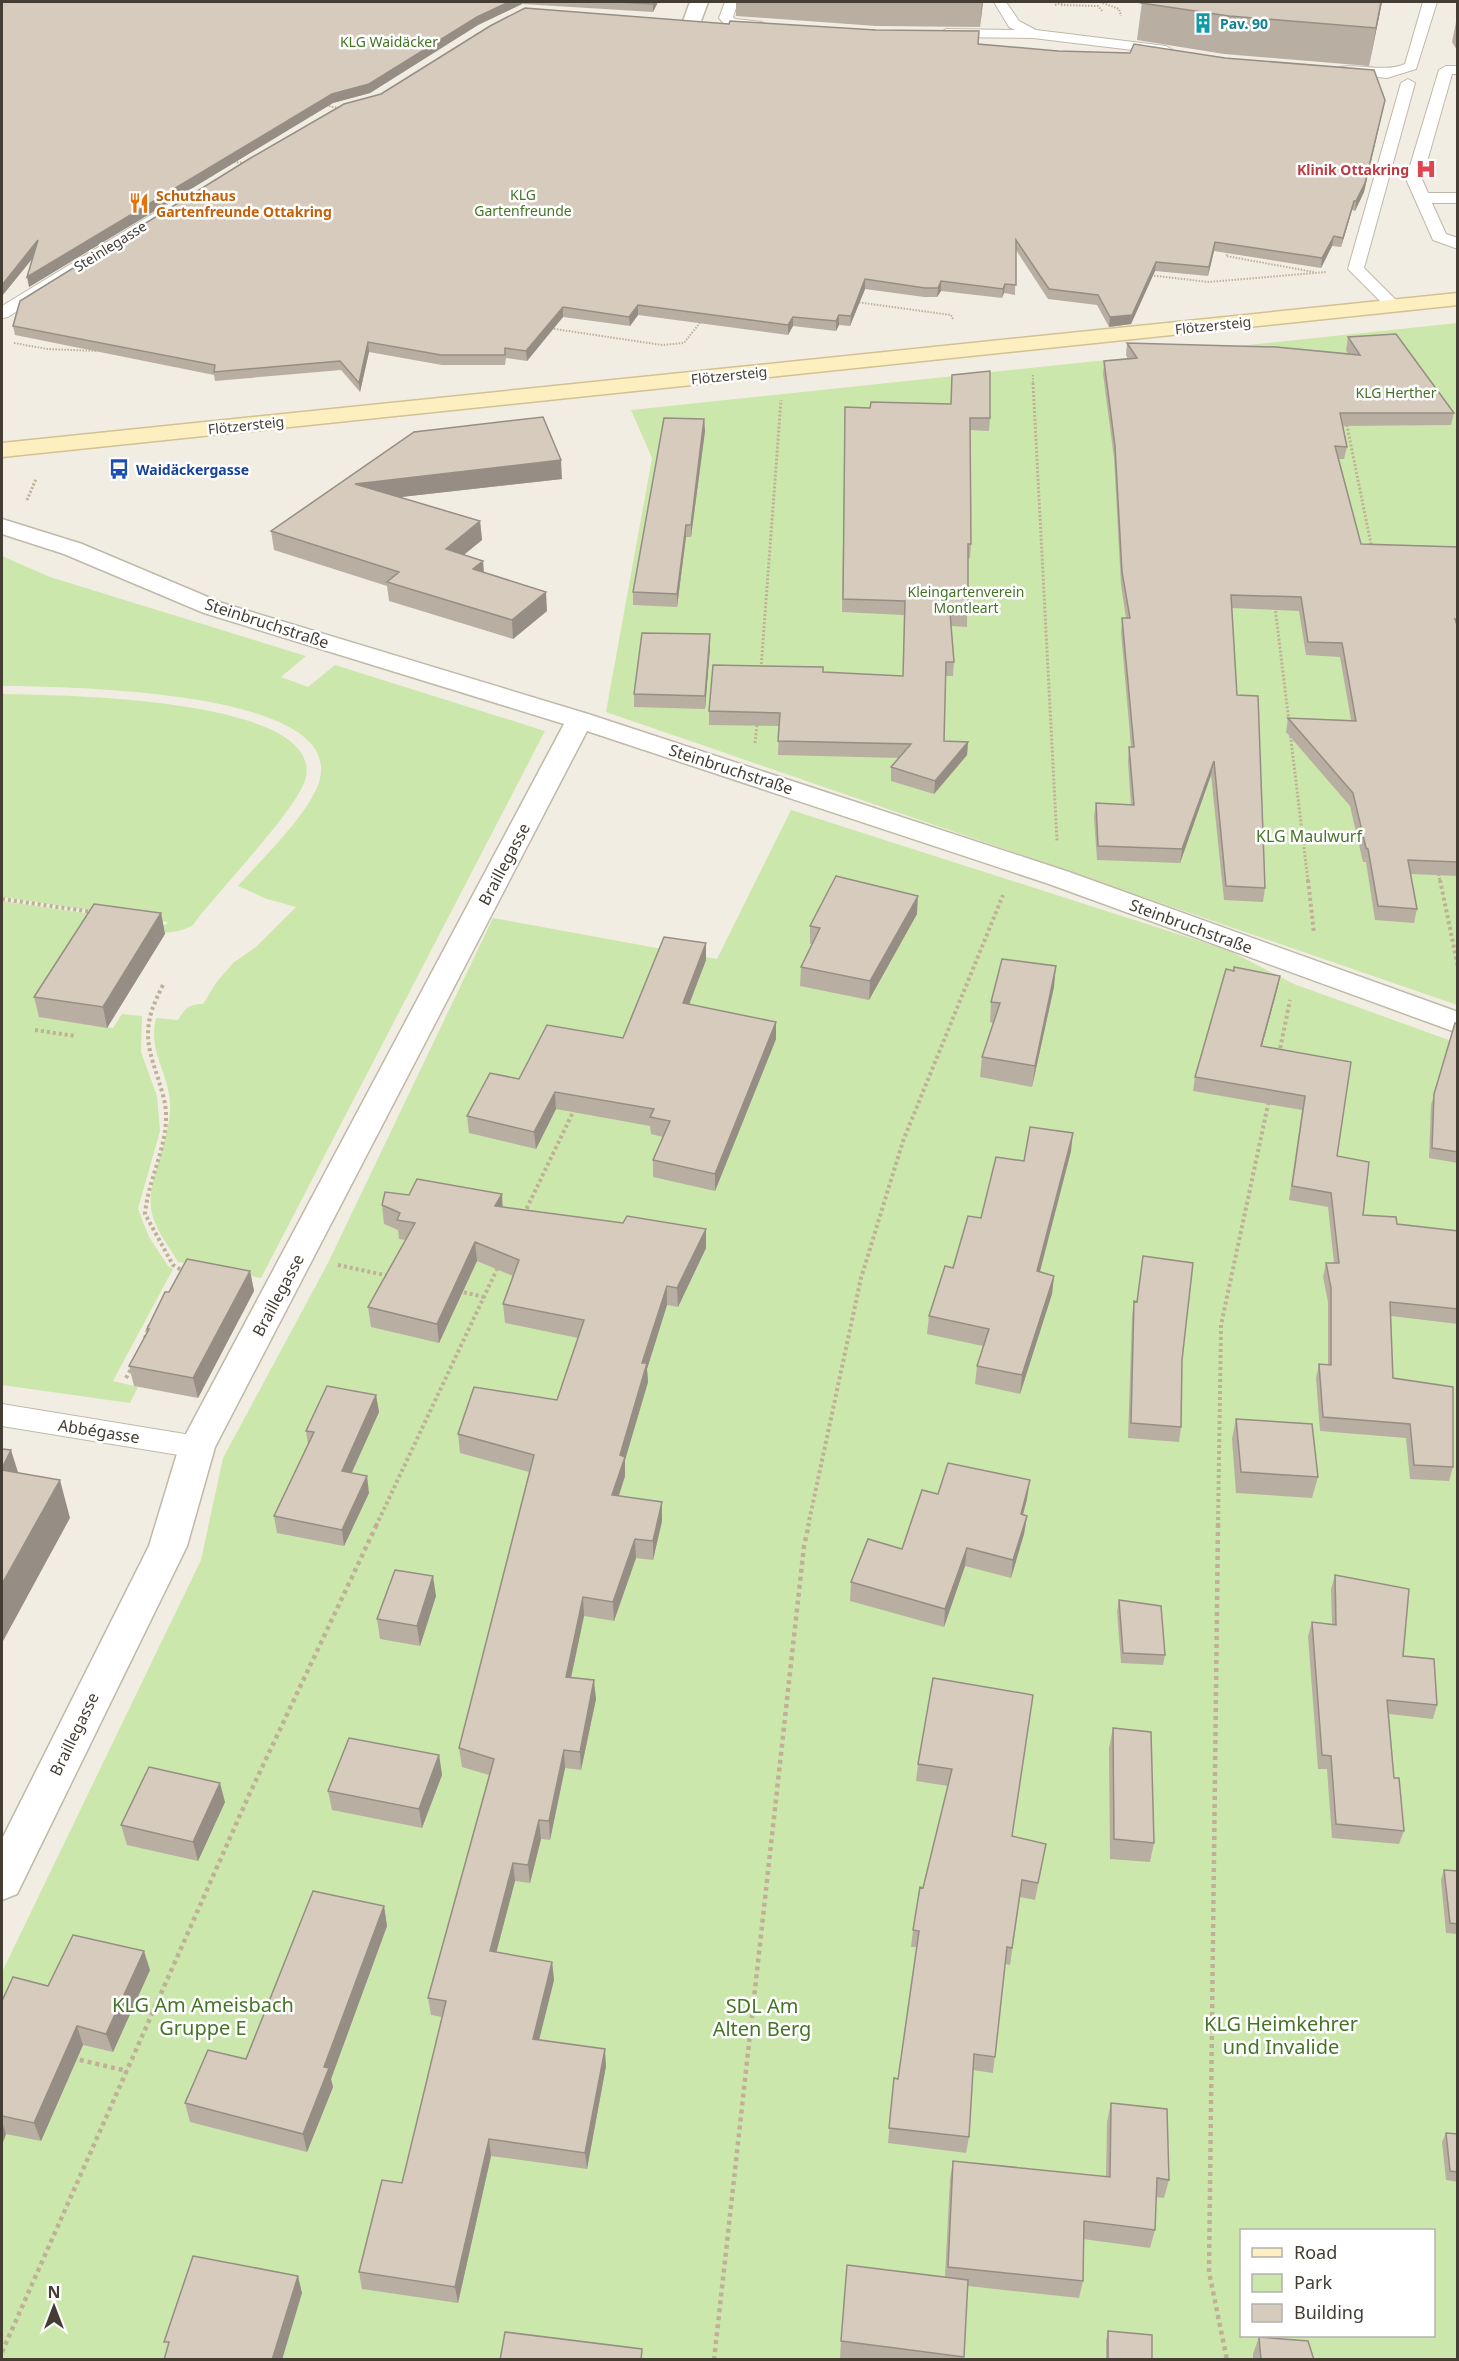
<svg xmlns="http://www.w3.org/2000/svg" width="1459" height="2361" viewBox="0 0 1459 2361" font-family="'Noto Sans',sans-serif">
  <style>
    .green { fill: #cce7ab; fill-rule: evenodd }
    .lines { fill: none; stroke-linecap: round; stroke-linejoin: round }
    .lane-casing { stroke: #c0b8a9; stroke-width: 2 }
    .street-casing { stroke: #c0b8a9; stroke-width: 3 }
    .secondary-casing { stroke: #d2c192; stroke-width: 3 }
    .path-far3 { stroke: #bfb097; stroke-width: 2; stroke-dasharray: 1.5 1.5; stroke-linecap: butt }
    .path-far2 { stroke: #bfb097; stroke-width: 3; stroke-dasharray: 2 2; stroke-linecap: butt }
    .path-far1 { stroke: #bfb097; stroke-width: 4; stroke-dasharray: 3 3; stroke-linecap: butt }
    .path { stroke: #bfb097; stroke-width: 4.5; stroke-dasharray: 4 4; stroke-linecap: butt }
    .lane { fill: #fff; fill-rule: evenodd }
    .street { fill: #fff; fill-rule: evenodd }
    .secondary { fill: #feefc0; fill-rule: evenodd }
    .wall { fill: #b8afa2 }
    .shaded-wall { fill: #968e84 }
    .building { fill: #d6cbbc; stroke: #968e84; stroke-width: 1.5 }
    .labels { text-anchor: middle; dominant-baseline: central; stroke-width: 5; stroke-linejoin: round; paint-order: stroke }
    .far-culture-label { font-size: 14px; font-weight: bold; fill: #0d838f; stroke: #fff; text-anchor: start }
    .far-park-label { font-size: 14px; fill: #457427; stroke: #fff }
    .far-health-label { font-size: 14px; font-weight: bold; fill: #be3a42; stroke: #fff; text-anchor: end }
    .far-food-label { font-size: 14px; font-weight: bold; fill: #c56008; stroke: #fff; text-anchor: start }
    .far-street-label { font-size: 14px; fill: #433d33; stroke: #fff }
    .far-transit-label { font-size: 14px; font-weight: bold; fill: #164399; stroke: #fff; text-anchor: start }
    .street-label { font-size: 16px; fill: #433d33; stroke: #fff }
    .park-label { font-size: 16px; fill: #457427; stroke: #fff }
    .near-park-label { font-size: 20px; fill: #457427; stroke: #fff }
  </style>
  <rect width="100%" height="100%" fill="#f2ede3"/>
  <path class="green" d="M1457,323V1005L606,712L652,458L631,410Z
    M2,556L50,577L306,656L281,677L308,687L335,665L545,731L261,1278L178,1262C169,1246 153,1227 151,1208C147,1181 172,1135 170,1103C168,1071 148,1053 156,1018L178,1020C185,1008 189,1004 203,1004L216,983L233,963L256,947L296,907L267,899L238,886C261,860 309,814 319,782C349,687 53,687 2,686Z
    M2,694C50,695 322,696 306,777C300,807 216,893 193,925C166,941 128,928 98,924L40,1017L113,1028L122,1014L142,1016L141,1052L157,1096L160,1131L138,1209L149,1237L168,1266L173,1269L113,1381L138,1387L130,1403L2,1385V901L166,925L168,922L2,897Z
    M791,810L1228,950L1294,984L1457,1043V2359H2V1972L201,1560L223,1458L328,1263L493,918L717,959ZM1242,2230H1434V2336H1242Z"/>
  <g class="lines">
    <g class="lane-casing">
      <path id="lane" d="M725,2H738L733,17L735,19L762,22L769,26L762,30L726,26L719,18Z
        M994,2H1006L1019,21L1036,30L1166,46L1173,50L1166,54L1033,38L946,37L939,33L946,29L1015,30L1009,27Z
        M1423,2H1437L1416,69L1387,78L1337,73L1335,70C1345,60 1385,74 1405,64Z
        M1446,66H1458V74H1452L1422,179L1428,193H1458V203H1432L1446,234L1458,238V249L1433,240L1406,179L1439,70Z
        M1408,79L1415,83L1364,268L1402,306L1394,311L1388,309L1348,269L1401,83Z
        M187,193L192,195L195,198L192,201L8,317L2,318V306Z
        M2,1404L197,1436L207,1439L211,1447L207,1455L197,1458L2,1426Z"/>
    </g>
    <g class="street-casing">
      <path id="street" d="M690,2H708L701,21L692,26L683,21Z
        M2,519L82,544L222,603L588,714L1069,872L1458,1012V1033L1049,884L587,731L215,1447L187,1546L17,1894L2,1900V1839L149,1546L179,1447L564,724L204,613L64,554L2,534Z"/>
    </g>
    <g class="secondary-casing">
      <path id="secondary" d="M1458,293V305L2,457V443Z"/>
    </g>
    <path class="path-far3" d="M1100,2L1119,9L1121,16
      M1055,5L1065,2
      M1061,5L1098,6L1103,12
      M323,105L339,108
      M231,162L248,163
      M1230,249L1226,256L1314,272
      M1148,275L1209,282L1326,272
      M856,302L951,315L953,319
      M548,328L662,345L684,343L702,320
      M14,343L47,349L98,351
      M1033,375V384"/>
    <path class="path-far2" d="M1033,383L1057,841
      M1346,421L1372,549
      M27,500L36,479
      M1275,607L1289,722
      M761,668L781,400
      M1290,732L1308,881
      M755,743L757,723
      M1438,870L1440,881"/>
    <path class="path-far1" d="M1308,880L1314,933
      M1440,880L1458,967
      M2,899L92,912
      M163,985C144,1022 144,1038 158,1078C161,1089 166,1102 166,1114C167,1148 148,1180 145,1214L173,1265L185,1272
      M35,1030L75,1036
      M1279,1054L1290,1000
      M524,1214L574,1110
      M338,1265L389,1276
      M458,1291L484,1297
      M143,1344L149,1326
      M126,1378L132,1367
      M376,1526L498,1267
      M808,1526L861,1278L903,1141L1003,895
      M1218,1526L1221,1325L1269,1100"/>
    <path class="path" d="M1218,1524L1209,2272L1227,2360
      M72,2058L127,2071
      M2,2352L249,1795L377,1524
      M714,2360L804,1546L809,1524"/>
    <use href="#lane" class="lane"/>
    <use href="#street" class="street"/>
    <use href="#secondary" class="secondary"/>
  </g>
  <path class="wall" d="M2,2H658L653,12L522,4L478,25L370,93L333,103L29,287L33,258L2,296Z
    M736,2H983L980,27L876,26L736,16Z
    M1142,2H1382L1369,66L1224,54L1137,40Z
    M1457,17H1458V52L1452,42Z
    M978,44L1383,109L1364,192L1355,211L1352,210L1341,247L1332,246L1321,268L1214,251L1208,276L1155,271L1131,324L1109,327L1097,305L1048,299L1016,250L1015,295L1004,293L1002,298L941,291L937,297H924L865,289L850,326L839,325L836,331L793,326L788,335L638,315L630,326L563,317L527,361L506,358L505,365H442L369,352L360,392L341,370L215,381L214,375L15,335L13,326Z
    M1348,337L1454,413L1451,425L1343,426L1347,447L1344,459H1339L1361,544L1458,547V876L1410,874L1417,909L1414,923L1375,920L1366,862H1363L1350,806L1286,732L1288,718L1351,720L1340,657L1306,655L1299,611L1232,608L1237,695L1265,888L1263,902L1224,900L1211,775L1180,863L1097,860L1094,817L1096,803L1131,805L1128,761L1129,747H1131L1121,632L1122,618H1126L1121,585L1114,458L1103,374L1104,361L1128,359L1126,355L1127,343L1348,354L1346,350Z
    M845,407L990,418L989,431L970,430L971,544L970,558H968L967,627L951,626L954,662L953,676H945L944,741L968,742L967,755L934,794L891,781V767L900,758L778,755L779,726L709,725V711L823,672L903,676L904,615L842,612Z
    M704,419L705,431L691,537H686L677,607L633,605V592Z
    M414,432L562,479L400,497L480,521L482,540L464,555L483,561L484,572L547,611L513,639L389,601L387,586L274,550L271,531Z
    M710,648L705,709L634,707V694Z
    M161,913L165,934L107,1028L39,1017L34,997Z
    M917,914L869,1000L800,986L801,967L812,944H810V926Z
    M706,960L689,1005L776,1022V1039L715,1191L653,1177V1160L663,1137L651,1134L650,1126L556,1109L536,1149L469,1133L467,1116L623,1038Z
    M1234,967L1280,976L1277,990L1262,1046L1351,1062L1337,1156L1363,1215L1397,1224L1458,1231V1324L1391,1316L1393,1378L1453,1467L1449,1481L1410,1479L1406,1438L1320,1431L1316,1378L1319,1364H1328V1302L1323,1277L1326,1263H1334L1328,1207L1289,1200L1302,1110L1193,1091L1195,1077Z
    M1054,987L1032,1087L980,1077L982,1057L993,1023L990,1022L991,1002Z
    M1455,1023H1458V1163L1429,1158L1431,1105Z
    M1071,1151L1040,1272L1054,1276L1052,1294L1020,1394L975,1384L977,1366L983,1346L927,1334L929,1316L953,1268L981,1218L1024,1161Z
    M382,1205L503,1207L623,1223L706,1229V1248L678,1307L667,1305L647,1369L648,1382L625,1460V1476L619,1496L662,1502V1521L653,1560L636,1558L614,1621L584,1616L571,1678L596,1699L581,1770L565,1768L550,1840L541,1839L530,1883L515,1881L496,1952L552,1962L554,1980L539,2040L606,2066L587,2169L491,2156L458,2303L362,2289L359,2272L402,2183L442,2017L431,2015L428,1998L489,1775L462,1767L459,1748L529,1472L460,1453L458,1434L557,1400L578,1338L505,1323L503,1304L513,1276L477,1261L439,1343L371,1327L368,1307L406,1240L399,1239L398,1230L384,1224Z
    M1143,1256L1182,1360L1181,1427L1179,1442L1128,1438L1132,1316L1134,1301L1137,1302Z
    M250,1271L254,1291L198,1398L134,1386L129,1366L148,1332L147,1329L169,1292Z
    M376,1395L379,1412L351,1473L369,1493L344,1546L277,1533L274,1516L308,1445L306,1431Z
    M1236,1419L1318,1477L1312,1498L1236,1493L1232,1439Z
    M938,1494L1027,1499L1023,1515L1027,1516L1024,1534L1011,1578L965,1566L944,1627L850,1601L851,1582L902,1549Z
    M1335,1575L1403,1656L1437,1705L1433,1719L1389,1714L1394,1778L1404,1831L1399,1844L1332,1838L1327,1769H1318L1308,1636L1312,1622L1332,1624L1331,1589Z
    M436,1596L420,1646L380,1639L377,1619Z
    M1119,1600L1165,1655L1163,1665L1121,1663L1117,1611Z
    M933,1678L1012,1836L1043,1860L1035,1900L1020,1897L1010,1965L1005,1964L993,2073L973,2070L969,2137L966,2153L888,2143L894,2078L898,2079L917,1947H911L913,1930L948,1786L916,1781L918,1764Z
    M1113,1728L1154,1843L1150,1862L1110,1859L1109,1748Z
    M439,1755L442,1775L422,1828L332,1810L328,1791Z
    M225,1802L198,1861L127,1845L121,1825Z
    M1444,1870L1458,1871V1934L1446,1933L1441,1880Z
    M384,1906L387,1926L331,2079L333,2087L307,2152L190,2122L185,2103L246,2059Z
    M150,1970L113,2052L83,2045L41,2141L6,2134L2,2145V2001L48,1986Z
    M1111,2103L1169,2180L1164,2198L1156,2197L1155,2230L1150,2248L1083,2239V2281L1079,2298L968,2286L963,2360H850L840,2358L841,2341L945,2277L950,2179L953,2161L1106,2177L1107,2122Z
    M1446,2133L1458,2134V2182L1446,2180L1442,2142Z
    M1108,2331L1152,2360H1106V2340Z
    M1259,2337L1314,2360H1253V2354Z"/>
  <path class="shaded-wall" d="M509,2H522V4L478,25L370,93L333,103L29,287L27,277L332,94L477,17Z
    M654,2H658L653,12V4Z
    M982,2H983L980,27Z
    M1381,2H1382L1369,66L1376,28Z
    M1385,100L1364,192L1355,211L1356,201Z
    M1354,201L1352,210L1341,247L1343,238Z
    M1334,236L1332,246L1321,268L1322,258Z
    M38,240L40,249L2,296V285Z
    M1215,242L1214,251L1208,276L1209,267Z
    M1156,262L1155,271L1131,324L1109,327L1110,317Z
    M865,279V289L850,326L851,316Z
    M941,281V291L937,297L938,288Z
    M1005,284L1004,293L1002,298L1003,289Z
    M638,305V315L630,326L629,317Z
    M563,307V317L527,361L526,351Z
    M839,315V325L836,331V321Z
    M793,317V326L788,335V325Z
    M368,342L369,352L360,392L359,383Z
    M704,419L705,431L691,537V525Z
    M561,460L562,479L357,502L355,484Z
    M480,521L482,540L447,568L446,549Z
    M686,525V537L677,607V594Z
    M483,561L484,580L473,569Z
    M546,592L547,611L513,639L512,620Z
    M710,634V648L705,709V696Z
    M968,742L967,755L934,794L935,781Z
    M1214,761L1211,775L1180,863L1182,849Z
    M918,896L917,914L869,1000L870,981Z
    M161,913L165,934L107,1028L103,1007Z
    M706,943V960L683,1020V1003Z
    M1056,966L1054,987L1032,1087L1035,1066Z
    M1280,976L1277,990L1258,1060L1261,1046Z
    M776,1022V1039L715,1191V1174Z
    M555,1092L556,1109L536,1149L534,1132Z
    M1073,1133L1071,1151L1035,1290L1037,1271Z
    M502,1194L503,1213L495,1206Z
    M706,1229V1248L678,1307L677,1288Z
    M475,1242L477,1261L439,1343L437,1324Z
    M250,1271L254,1291L198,1398L193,1378Z
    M1054,1276L1052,1294L1020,1394L1022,1375Z
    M667,1286V1305L647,1369L648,1382L625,1460V1476L613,1513L612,1495L620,1455L642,1363Z
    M376,1395L379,1412L345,1488L342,1471Z
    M11,1450L23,1488L2,1472V1468Z
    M367,1476L369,1493L344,1546L342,1530Z
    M60,1480L70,1518L2,1643V1584Z
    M1030,1480L1027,1499L1018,1532L1021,1514Z
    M662,1502V1521L653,1560V1541Z
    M1027,1516L1024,1534L1011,1578L1013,1560Z
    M635,1539L636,1558L614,1621L613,1602Z
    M967,1548L965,1566L944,1627L945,1609Z
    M433,1576L436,1596L420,1646L417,1626Z
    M583,1597L584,1616L567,1696L566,1677Z
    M594,1680L596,1699L581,1770L580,1752Z
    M564,1750L565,1768L550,1840L549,1821Z
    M439,1755L442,1775L422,1828L419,1809Z
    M220,1783L225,1802L198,1861L193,1842Z
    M539,1820L541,1839L530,1883L528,1865Z
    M513,1863L515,1881L492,1969L490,1951Z
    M384,1906L387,1926L331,2079L333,2087L307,2152L303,2134L324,2067Z
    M144,1951L150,1970L113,2052L106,2034Z
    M552,1962L554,1980L535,2056L533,2039Z
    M77,2026L83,2045L41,2141L34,2123Z
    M605,2049L606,2066L587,2169L585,2153Z
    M2,2122L6,2134L2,2145Z
    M489,2139L491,2156L458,2303L455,2287Z
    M298,2276L302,2293L282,2360H272Z"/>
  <path class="building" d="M2,2H509L477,17L369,84L332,94L27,277L38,240L2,285Z
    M616,2H654L653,4Z
    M1142,2H1381L1376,28L1229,16L1141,3Z
    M525,8L729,24L730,21L876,30L979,31L978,44L1058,51L1130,53L1134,44L1225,58L1374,70L1385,100L1365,183L1356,201H1354L1343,238L1334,236L1322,258L1215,242L1209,267L1156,262L1132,315L1110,317L1098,295L1049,289L1016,240V285L1005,284L1003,289L941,281L938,288H925L865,279L851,316L839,315L836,321L793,317L788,325L638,305L629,317L563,307L526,351L505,348V355H441L368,342L359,383L340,361L214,372L215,365L13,326L20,301L249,159L344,104L381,94L490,26Z
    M1396,334L1454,413H1340L1347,447L1335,446L1361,544L1458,547V620L1455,619L1458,628V862L1408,860L1417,909L1378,906L1368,849L1366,848L1353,793L1288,718L1356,721L1342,643L1308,642L1301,597L1231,595L1237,695L1258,696L1265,888L1226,886L1214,761L1182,849L1098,846L1096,803L1134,805L1129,747H1134L1122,618H1130L1122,572L1115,446L1104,361L1137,358L1127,343L1276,347L1360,355L1348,337Z
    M990,371V418H970L971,544H968V614L950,613L954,662H946L944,741L968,742L935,781L891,767L911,744L778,741L780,713L709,711L713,665L823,667V672L903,676L905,601L843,599L845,407L870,408L871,402L951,404L952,375Z
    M543,417L561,460L355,484L480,521L446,549L483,561L473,569L546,592L512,620L387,582L399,572L271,531L414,432Z
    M664,418L704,419L691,525H686L677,594L633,592Z
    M642,633L710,634L705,696L634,694Z
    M836,876L918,896L870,981L801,967L820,928L810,926Z
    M94,904L161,913L103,1007L34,997Z
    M664,937L706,943L683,1003L776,1022L715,1174L653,1160L670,1121L650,1117L654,1109L555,1092L534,1132L467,1116L490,1073L519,1079L547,1025L623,1038Z
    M1002,959L1056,966L1035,1066L982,1057L1000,1003L991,1002Z
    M1234,967L1280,976L1261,1046L1351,1062L1337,1156L1369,1162L1363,1215L1396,1217L1397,1224L1458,1231V1309L1390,1302L1393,1378L1453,1387V1467L1414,1465L1410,1424L1323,1417L1319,1364L1331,1365V1288L1326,1263H1339L1331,1193L1292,1186L1305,1096L1195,1077L1226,969L1234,971Z
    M1455,1023H1458V1152L1432,1148L1434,1094Z
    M1030,1127L1073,1133L1037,1271L1054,1276L1022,1375L977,1366L989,1329L929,1316L945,1266L953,1268L968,1216L981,1218L996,1157L1024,1161Z
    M417,1179L502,1194L495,1206L623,1223L627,1216L706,1229L677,1288L667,1286L642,1363H647L620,1455L625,1457L612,1495L662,1502L653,1541L635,1539L613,1602L583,1597L566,1677L594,1680L580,1752L564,1750L549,1821L539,1820L528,1865L513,1863L490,1951L552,1962L533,2039L605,2049L585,2153L489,2139L455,2287L359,2272L382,2180L402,2183L446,2001L428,1998L494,1759L459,1748L534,1455L458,1434L474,1387L557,1400L584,1320L503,1304L519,1260L475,1242L437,1324L368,1307L415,1223L397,1220L400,1213L382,1205L385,1192L409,1195Z
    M1143,1256L1193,1263L1182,1360L1181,1427L1131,1423L1134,1301L1137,1302Z
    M187,1259L250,1271L193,1378L129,1366L149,1329H147L165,1292H169Z
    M327,1386L376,1395L342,1471L367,1476L342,1530L274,1516L314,1432L306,1431Z
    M1236,1419L1312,1424L1318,1477L1241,1472Z
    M2,1449L11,1450L2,1468Z
    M948,1463L1030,1480L1021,1514L1027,1516L1013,1560L967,1548L945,1609L851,1582L868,1539L902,1549L922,1490L938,1494Z
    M2,1470L60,1480L2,1584Z
    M395,1570L433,1576L417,1626L377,1619Z
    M1335,1575L1409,1589L1403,1656L1434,1659L1437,1705L1387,1700L1394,1778H1399L1404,1831L1336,1824L1331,1756L1322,1755L1312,1622L1336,1625Z
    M1119,1600L1161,1606L1165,1655L1123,1653Z
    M933,1678L1033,1695L1012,1836L1046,1844L1038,1883L1022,1880L1012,1948L1007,1947L995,2057L974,2054L969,2137L889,2128L894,2078L898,2079L919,1931L913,1930L920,1887L923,1888L952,1769L918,1764Z
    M1113,1728L1151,1732L1154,1843L1114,1839Z
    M349,1738L439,1755L419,1809L328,1791Z
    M149,1767L220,1783L193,1842L121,1825Z
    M1444,1870L1458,1871V1924L1450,1923Z
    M313,1891L384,1906L324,2067L329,2068L303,2134L185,2103L208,2050L246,2059Z
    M73,1935L144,1951L106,2034L77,2026L34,2123L2,2116V2001L13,1977L48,1986Z
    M1111,2103L1167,2109L1169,2180L1157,2178L1155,2230L1084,2221L1083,2281L948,2267L953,2161L1110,2177Z
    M1446,2133L1458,2134V2172L1450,2171Z
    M193,2256L298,2276L272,2360H164L169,2342H164Z
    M847,2265L968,2280L964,2357L841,2341Z
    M1108,2331L1152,2335V2360H1108Z
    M505,2332L642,2349L641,2360H500Z
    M1259,2337L1308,2341L1314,2360H1261Z"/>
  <defs>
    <g id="building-bare" transform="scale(1.62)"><path d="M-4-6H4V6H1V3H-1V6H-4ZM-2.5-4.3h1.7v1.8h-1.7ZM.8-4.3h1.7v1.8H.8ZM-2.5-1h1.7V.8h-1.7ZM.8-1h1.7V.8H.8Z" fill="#0f9aa8" stroke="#fff" stroke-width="2.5" paint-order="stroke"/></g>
    <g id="hospital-bare" transform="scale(1.62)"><path d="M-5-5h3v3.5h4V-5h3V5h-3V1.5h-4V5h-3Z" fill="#e0444e" stroke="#fff" stroke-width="2.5" paint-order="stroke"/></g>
    <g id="restaurant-bare" transform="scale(1.62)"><path d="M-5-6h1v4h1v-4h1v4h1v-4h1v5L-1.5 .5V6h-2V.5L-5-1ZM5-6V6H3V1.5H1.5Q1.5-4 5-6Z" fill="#e8710a" stroke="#fff" stroke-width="2.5" paint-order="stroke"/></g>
    <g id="bus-bare" transform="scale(1.62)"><path d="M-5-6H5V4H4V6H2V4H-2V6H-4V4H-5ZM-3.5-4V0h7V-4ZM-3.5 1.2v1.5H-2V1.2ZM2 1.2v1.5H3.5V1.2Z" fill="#1a4fb4" stroke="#fff" stroke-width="2.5" paint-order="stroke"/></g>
  </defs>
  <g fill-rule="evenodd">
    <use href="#building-bare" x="1203" y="23"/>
    <use href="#hospital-bare" x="1426" y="169"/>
    <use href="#restaurant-bare" x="139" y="203"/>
    <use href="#bus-bare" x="119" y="469"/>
  </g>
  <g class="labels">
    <g class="far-culture-label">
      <text x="1220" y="23">Pav. 90</text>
    </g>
    <g class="far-park-label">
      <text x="389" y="41">KLG Waidäcker</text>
      <text x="523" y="194">KLG<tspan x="523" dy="16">Gartenfreunde</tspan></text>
      <text x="1396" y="392">KLG Herther</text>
      <text x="966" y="591">Kleingartenverein<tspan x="966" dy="16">Montleart</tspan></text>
    </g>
    <g class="far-health-label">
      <text x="1409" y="169">Klinik Ottakring</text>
    </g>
    <g class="far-food-label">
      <text x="156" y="195">Schutzhaus<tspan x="156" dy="16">Gartenfreunde Ottakring</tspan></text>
    </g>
    <g class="far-street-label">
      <text transform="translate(110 246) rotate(-32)">Steinlegasse</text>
      <text transform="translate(1213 325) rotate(-6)">Flötzersteig</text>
      <text transform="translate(729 375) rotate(-6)">Flötzersteig</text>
      <text transform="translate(246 425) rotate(-6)">Flötzersteig</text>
    </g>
    <g class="far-transit-label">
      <text x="136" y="469">Waidäckergasse</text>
    </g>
    <g class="street-label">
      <text transform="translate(267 623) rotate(18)">Steinbruchstraße</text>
      <text transform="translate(731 769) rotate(18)">Steinbruchstraße</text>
      <text transform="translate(504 864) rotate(-62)">Braillegasse</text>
      <text transform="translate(1191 926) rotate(20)">Steinbruchstraße</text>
      <text transform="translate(278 1295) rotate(-62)">Braillegasse</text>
      <text transform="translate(99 1431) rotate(9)">Abbégasse</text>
      <text transform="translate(74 1734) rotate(-64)">Braillegasse</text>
    </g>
    <g class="park-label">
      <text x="1309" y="836">KLG Maulwurf</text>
    </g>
    <g class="near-park-label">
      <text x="203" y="2004">KLG Am Ameisbach<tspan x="203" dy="23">Gruppe E</tspan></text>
      <text x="762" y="2005">SDL Am<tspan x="762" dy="23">Alten Berg</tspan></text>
      <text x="1281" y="2023">KLG Heimkehrer<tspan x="1281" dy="23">und Invalide</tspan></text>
    </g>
  </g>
  <rect width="1459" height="2361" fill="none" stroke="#433d33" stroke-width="6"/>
  <rect x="1240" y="2229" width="195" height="108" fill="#ffffff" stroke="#b4b1ad" stroke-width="1.5"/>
  <rect x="1252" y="2248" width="30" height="9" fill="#feefc0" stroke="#b4b1ad" stroke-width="1.5"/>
  <text x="1294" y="2259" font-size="18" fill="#433d33">Road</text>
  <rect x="1252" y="2274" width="30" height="18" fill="#cce7ab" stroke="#b4b1ad" stroke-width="1.5"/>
  <text x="1294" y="2289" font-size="18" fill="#433d33">Park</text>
  <rect x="1252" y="2304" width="30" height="18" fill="#d6cbbc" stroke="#b4b1ad" stroke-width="1.5"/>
  <text x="1294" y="2319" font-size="18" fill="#433d33">Building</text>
  <g transform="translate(54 2307)" stroke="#ffffff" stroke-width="4.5" paint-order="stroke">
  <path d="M0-4.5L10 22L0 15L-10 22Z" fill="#433d33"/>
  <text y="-9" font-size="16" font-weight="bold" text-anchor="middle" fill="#433d33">N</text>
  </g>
</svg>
